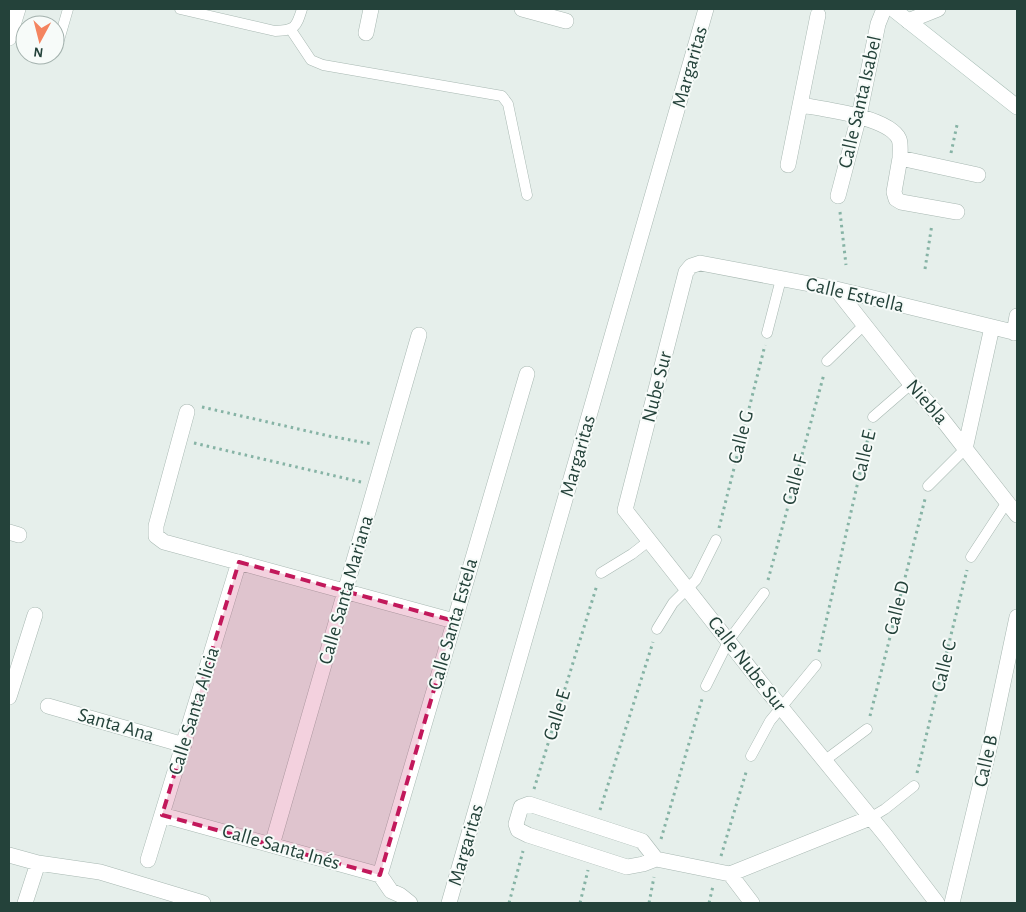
<svg xmlns="http://www.w3.org/2000/svg" width="1026" height="912" viewBox="0 0 1026 912" font-family="'Alegreya Sans',sans-serif">
  <style>
    .lines { fill: none; stroke-linecap: round; stroke-linejoin: round }
    .service-casing { stroke: #a8b8b2; stroke-width: 11 }
    .minor-casing { stroke: #a8b8b2; stroke-width: 16 }
    .secondary-casing { stroke: #a4bbb3; stroke-width: 16 }
    .path { stroke: #86b3a5; stroke-width: 3; stroke-dasharray: 2.5 4; stroke-linecap: butt }
    .service { stroke: #fff; stroke-width: 10 }
    .minor { stroke: #fff; stroke-width: 15 }
    .secondary { stroke: #fff; stroke-width: 15 }
    .marked { fill: #c2185b; fill-opacity: 0.2; stroke: #c2185b; stroke-width: 4; stroke-dasharray: 10 6; stroke-linejoin: round }
    .labels { text-anchor: middle; dominant-baseline: central; stroke-width: 4; stroke-linejoin: round; paint-order: stroke }
    .street-label { font-size: 20px; fill: #24423a; stroke: #f7fbf9 }
  </style>
  <rect width="100%" height="100%" fill="#e6efeb"/>
  <g class="lines">
    <g class="service-casing">
      <path id="service" d="M180,9L275,31C295,30 296,28 302,9
        M291,30L311,60L323,65L502,96L508,104L527,195
        M10,33L25,39
        M55,43L59,40L68,9
        M767,333L781,279
        M827,361L864,325
        M873,417L911,384
        M928,486L965,449
        M971,557L1007,502
        M601,573L632,554L650,540
        M657,629L673,603L696,580L716,540
        M706,686L729,640L764,593
        M751,756L770,721L816,665
        M824,761L867,729
        M870,818L885,809L914,786"/>
    </g>
    <g class="minor-casing">
      <path id="minor" d="M522,9L566,21
        M908,21L938,9
        M366,33L371,9
        M9,38L18,9
        M801,105C823,109 889,117 899,139C901,144 900,152 900,158L978,175
        M900,158L894,192L896,199L901,202L957,212
        M788,165L818,15
        M838,196L859,116L878,24L884,9
        M836,289L911,384L942,419L1017,515
        M1014,333L1017,316
        M187,412L156,526V536L164,542L454,621
        M965,449L992,327
        M9,532L19,535
        M9,697L35,615
        M48,706L184,745
        M162,815L380,875L391,891L400,895L410,903
        M272,845L419,335
        M9,855L38,863L100,872L203,903
        M656,859L642,841L529,804L521,807L516,824L518,830L528,835L627,867L643,864L656,859L730,874
        M148,860L239,562
        M730,874L870,818
        M730,874L752,903
        M380,875L527,374
        M25,903L38,863
        M449,903L706,9
        M937,903L886,836L762,684L625,510L686,272L691,266L700,263L836,289L1017,333
        M952,903L990,745L1017,617"/>
    </g>
    <g class="secondary-casing">
      <path id="secondary" d="M893,9L1017,107"/>
    </g>
    <path class="path" d="M951,153L957,125
      M840,212L846,265
      M925,269L932,224
      M202,407L329,436L372,444
      M194,443L361,482
      M719,528L765,345
      M768,580L824,374
      M819,652L870,429
      M870,716L925,499
      M917,773L967,570
      M534,789L597,585
      M600,810L653,642
      M661,839L702,699
      M721,856L747,769
      M509,903L523,851
      M580,903L588,870
      M649,903L654,877
      M709,903L713,886"/>
    <use href="#service" class="service"/>
    <use href="#minor" class="minor"/>
    <use href="#secondary" class="secondary"/>
  </g>
  <path class="marked" d="M239,562L454,621L380,875L162,815Z"/>
  <g class="labels">
    <g class="street-label">
      <text transform="translate(690 67) rotate(-74)">Margaritas</text>
      <text transform="translate(860 102) rotate(-77)">Calle Santa Isabel</text>
      <text transform="translate(855 295) rotate(13)">Calle Estrella</text>
      <text transform="translate(657 387) rotate(-76)">Nube Sur</text>
      <text transform="translate(927 402) rotate(49)">Niebla</text>
      <text transform="translate(741 437) rotate(-76)">Calle G</text>
      <text transform="translate(578 456) rotate(-74)">Margaritas</text>
      <text transform="translate(864 456) rotate(-77)">Calle E</text>
      <text transform="translate(795 480) rotate(-75)">Calle F</text>
      <text transform="translate(346 590) rotate(-74)">Calle Santa Mariana</text>
      <text transform="translate(897 608) rotate(-76)">Calle D</text>
      <text transform="translate(453 624) rotate(-74)">Calle Santa Estela</text>
      <text transform="translate(747 664) rotate(52)">Calle Nube Sur</text>
      <text transform="translate(944 666) rotate(-76)">Calle C</text>
      <text transform="translate(194 711) rotate(-73)">Calle Santa Alicia</text>
      <text transform="translate(557 715) rotate(-73)">Calle E</text>
      <text transform="translate(116 725) rotate(16)">Santa Ana</text>
      <text transform="translate(986 761) rotate(-77)">Calle B</text>
      <text transform="translate(466 845) rotate(-74)">Margaritas</text>
      <text transform="translate(281 847) rotate(16)">Calle Santa Inés</text>
    </g>
  </g>
  <rect width="1026" height="912" fill="none" stroke="#24423a" stroke-width="20"/>
  <g transform="translate(40 40) rotate(187)"><circle r="24" fill="#f7fbf9" stroke="#a3b1ad"/>
  <path d="M0-4L9 19L0 12L-9 19Z" fill="#f4845f"/>
  <text y="-8" font-size="14" font-weight="bold" text-anchor="middle" fill="#24423a">N</text>
  </g>
</svg>
